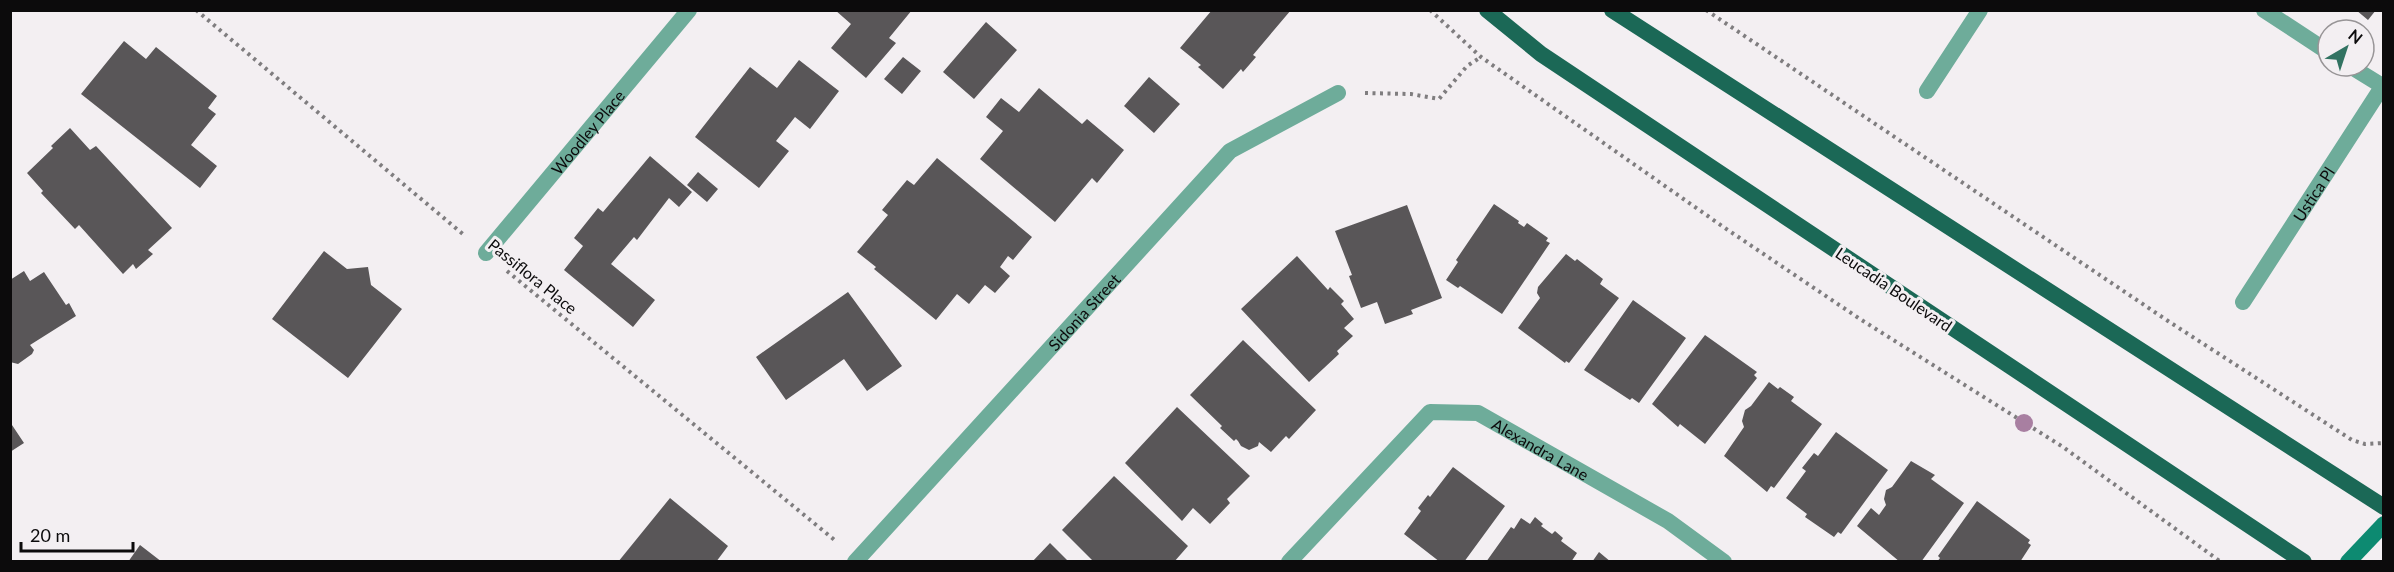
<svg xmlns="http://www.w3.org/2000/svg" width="2394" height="572" viewBox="0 0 2394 572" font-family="Lato,sans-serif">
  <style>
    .building { fill: #595658 }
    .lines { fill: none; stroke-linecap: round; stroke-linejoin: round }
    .path { stroke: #7f7d7f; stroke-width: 4; stroke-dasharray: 3 4.5; stroke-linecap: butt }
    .minor { stroke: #6eac9a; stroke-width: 16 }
    .secondary { stroke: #0d8a71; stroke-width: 16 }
    .primary { stroke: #1b6856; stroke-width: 16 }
    .tree { fill: #a87fa1 }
    .labels { text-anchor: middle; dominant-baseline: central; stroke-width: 6; stroke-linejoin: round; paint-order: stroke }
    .street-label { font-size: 16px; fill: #0c0b0c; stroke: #f3eff2 }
  </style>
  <rect width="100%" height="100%" fill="#f3eff2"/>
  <path class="building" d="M835,10H912L889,38L896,43L866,78L831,48L851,24Z
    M1212,10H1291L1253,55L1256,57L1243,72L1241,69L1223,89L1198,67L1201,65L1180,48Z
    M2356,10H2376L2368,20Z
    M986,22L1017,50L974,99L943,72Z
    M124,41L146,59L156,47L217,96L208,108L216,114L191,145L217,166L200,188L81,94Z
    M903,57L921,71L902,94L884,79Z
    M799,60L839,91L810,129L795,117L776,141L789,151L759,188L695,137L750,67L777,88Z
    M1149,77L1180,104L1154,133L1124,106Z
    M1039,88L1082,124L1087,119L1124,150L1097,183L1092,178L1055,222L980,159L1003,131L986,117L1001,98L1019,112Z
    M70,128L90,150L96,146L172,228L148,250L153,254L136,269L133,264L123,274L79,225L75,229L41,193L43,191L27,173L53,148L51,146Z
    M650,156L692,192L679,207L669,198L637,240L634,237L611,264L655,300L633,327L564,270L583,246L574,238L598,208L603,212Z
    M937,158L1032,237L1013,260L1008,256L1000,267L1010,276L995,293L985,285L969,304L957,294L936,320L874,269L876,267L857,252L888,215L882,210L907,180L914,185Z
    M698,172L718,189L707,202L687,185Z
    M1494,204L1519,221L1518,223L1524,227L1527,223L1548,238L1546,241L1550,243L1502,314L1460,286L1458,288L1446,280L1458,262L1456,260Z
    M1407,205L1442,298L1411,310L1413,314L1385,324L1377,302L1361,308L1349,276L1352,275L1335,231Z
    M324,251L347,269L368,267L371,285L402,309L348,378L272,319Z
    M1566,254L1575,261L1577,259L1603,279L1600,284L1619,298L1569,363L1566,361L1565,363L1518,328L1540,298L1537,293L1538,287Z
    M1297,256L1328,290L1330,287L1344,301L1341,304L1354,319L1344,328L1353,336L1337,351L1339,354L1309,382L1241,309Z
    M24,271L30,281L44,272L66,305L69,303L76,316L30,345L34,350L32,354L18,364L10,362V280Z
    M848,292L902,366L867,391L844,359L786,400L756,357Z
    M1633,300L1686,338L1639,403L1632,398L1630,400L1584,370Z
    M1705,335L1757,372L1754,375L1757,378L1705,444L1680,424L1678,427L1652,404Z
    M1243,340L1316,410L1289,439L1286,436L1271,452L1259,442L1258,446L1249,450L1241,446L1238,441L1236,439L1234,441L1220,428L1222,426L1190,395Z
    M1769,382L1778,389L1780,387L1794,397L1791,401L1822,424L1774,488L1771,486L1767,492L1724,456L1744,427L1742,421L1745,410L1751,406Z
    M1177,407L1250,476L1227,499L1230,503L1210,524L1193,508L1182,521L1125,463Z
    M10,422L24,443L10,452Z
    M1836,432L1888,470L1841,534L1838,532L1834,537L1805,517L1807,514L1786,498L1806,471L1802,468L1814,453L1818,456Z
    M1911,461L1935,475L1931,479L1964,503L1921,562H1900L1857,526L1871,508L1879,515L1886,505L1884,499L1886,490L1892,487Z
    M1453,467L1505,506L1464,562H1440L1404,534L1421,511L1418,508L1428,495L1430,497Z
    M1114,476L1188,546L1174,562H1094L1062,530Z
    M670,498L728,546L716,562H618Z
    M1977,501L2030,540L2028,543L2031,545L2020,562H1937L1940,558L1938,556Z
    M1535,517L1543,524L1541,526L1552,534L1555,531L1563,538L1561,541L1577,553L1571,562H1486L1511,527L1514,529L1521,518L1530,524Z
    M1050,543L1069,562H1032Z
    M140,545L162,562H128Z
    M1599,552L1611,562H1592Z"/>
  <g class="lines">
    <path class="path" d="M196,10L464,235
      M1430,10L1481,57L1722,226L1860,319L2063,447L2221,562
      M1706,10L2168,321L2352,440L2365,444L2384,443
      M1365,93L1411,94L1439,99L1467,66L1481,57
      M507,271L837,542"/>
    <g class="minor">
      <path d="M2264,10L2328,52"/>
      <path d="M2350,66L2384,87"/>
      <path d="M1927,91L1980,10"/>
      <path id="s1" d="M486,253L689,10"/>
      <path id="s2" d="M2243,302L2382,87"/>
      <path id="s3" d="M855,562L1230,151L1338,93"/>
      <path id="s4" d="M1289,562L1430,412L1478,413L1668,521L1724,562"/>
    </g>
    <path class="secondary" d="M2348,562L2384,524"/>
    <path class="primary" d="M1487,10L1541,54L2304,562
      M1612,10L2384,507"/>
  </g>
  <circle class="tree" cx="2024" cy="423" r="9"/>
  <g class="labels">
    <g class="street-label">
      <text stroke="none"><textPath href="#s1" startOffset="158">Woodley Place</textPath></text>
      <text stroke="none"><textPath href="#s2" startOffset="129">Ustica Pl</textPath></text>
      <text transform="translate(533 276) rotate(39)">Passiflora Place</text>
      <text transform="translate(1894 289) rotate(34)">Leucadia Boulevard</text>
      <text stroke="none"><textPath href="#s3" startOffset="339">Sidonia Street</textPath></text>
      <text stroke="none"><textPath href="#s4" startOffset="326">Alexandra Lane</textPath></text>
    </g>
  </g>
  <rect width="2394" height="572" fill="none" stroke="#0c0b0c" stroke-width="24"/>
  <g transform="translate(2346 48) rotate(39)"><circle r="28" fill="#f3eff2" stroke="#979496" stroke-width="1.5"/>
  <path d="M0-4.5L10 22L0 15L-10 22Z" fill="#327362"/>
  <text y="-9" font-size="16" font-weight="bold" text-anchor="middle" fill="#0c0b0c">N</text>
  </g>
  <path d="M21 542v9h112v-9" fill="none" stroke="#0c0b0c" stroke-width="3"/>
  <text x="30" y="542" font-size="18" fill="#0c0b0c" stroke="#f3eff2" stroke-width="4.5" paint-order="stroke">20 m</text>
</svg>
